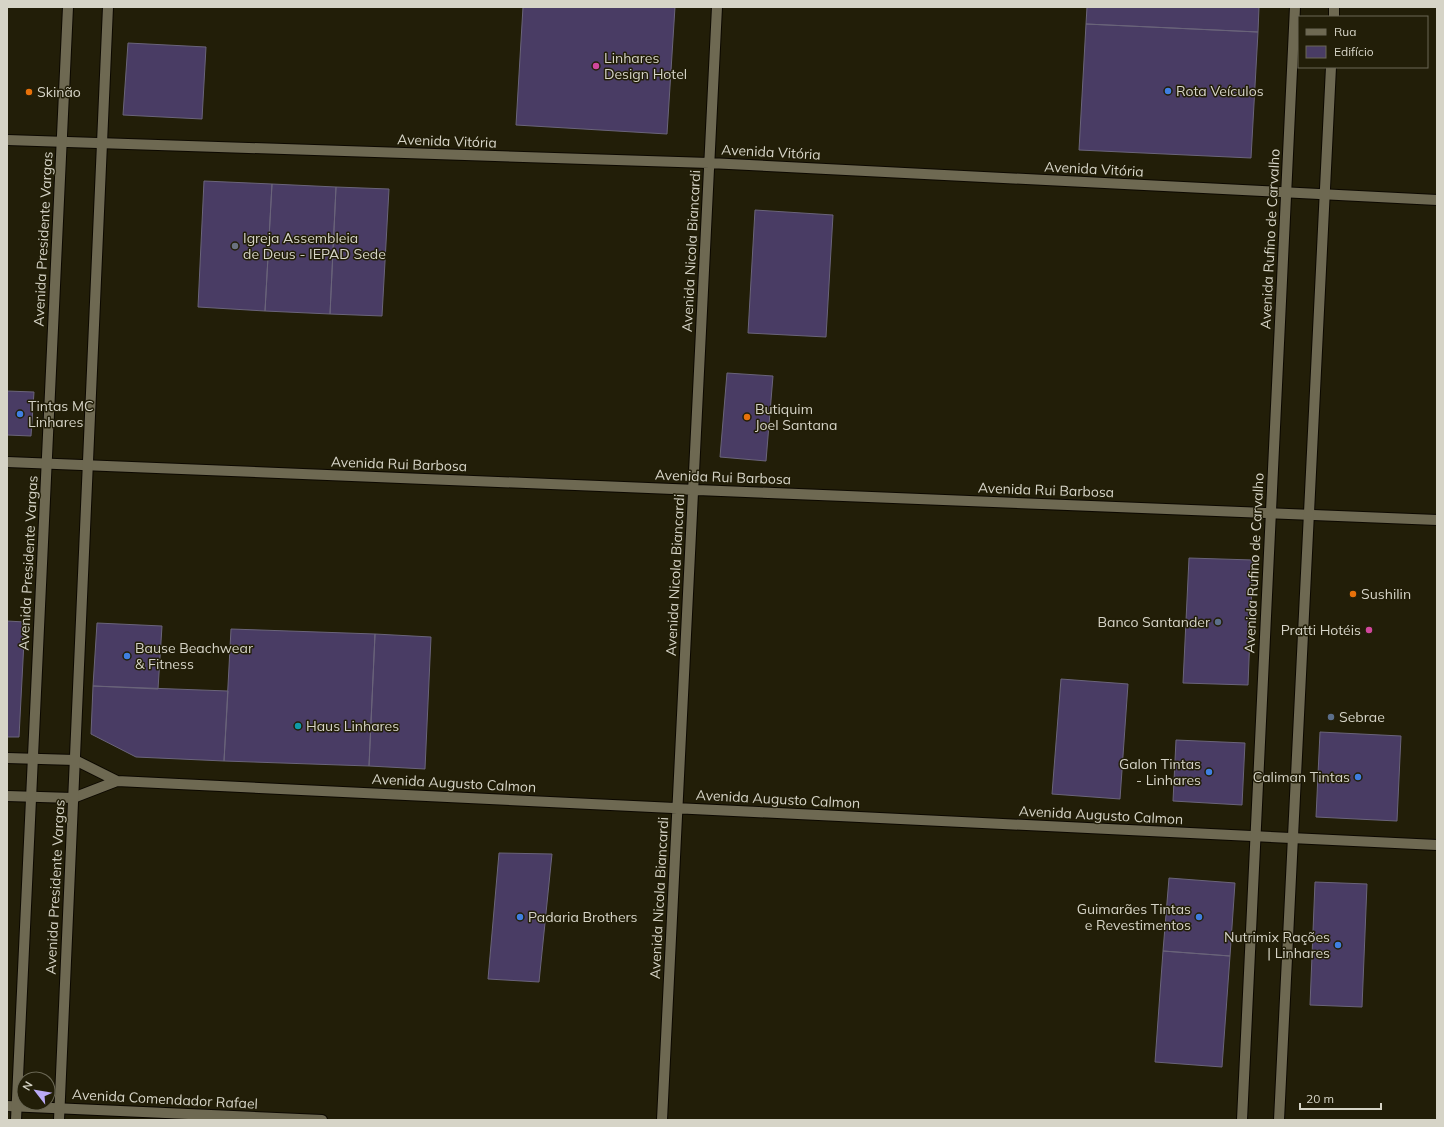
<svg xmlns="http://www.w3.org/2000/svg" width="1444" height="1127" viewBox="0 0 1444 1127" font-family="Mulish,sans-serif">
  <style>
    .building { fill: #493c64; stroke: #6a647a }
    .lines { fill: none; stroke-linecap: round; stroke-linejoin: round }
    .minor-casing { stroke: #0c0800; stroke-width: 12 }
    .tertiary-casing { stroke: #0c0800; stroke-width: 12 }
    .secondary-casing { stroke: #0c0800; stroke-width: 12 }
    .minor { stroke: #6e6952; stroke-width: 10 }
    .tertiary { stroke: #6e6952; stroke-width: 10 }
    .secondary { stroke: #6e6952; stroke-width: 10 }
    .hotel-dot { fill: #d1479c; stroke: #221e08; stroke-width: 1.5 }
    .shop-dot { fill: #3f7fe0; stroke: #221e08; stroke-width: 1.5 }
    .food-dot { fill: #e8710a; stroke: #221e08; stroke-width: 1.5 }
    .worship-dot { fill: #6b7280; stroke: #221e08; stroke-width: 1.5 }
    .service-dot { fill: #5c6f8a; stroke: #221e08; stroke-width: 1.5 }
    .culture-dot { fill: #0f9aa8; stroke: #221e08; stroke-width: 1.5 }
    .labels { text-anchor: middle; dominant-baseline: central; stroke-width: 3; stroke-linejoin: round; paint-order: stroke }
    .poi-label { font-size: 14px; fill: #d6d4c7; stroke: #221e08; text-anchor: start }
    .street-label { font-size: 14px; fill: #d6d4c7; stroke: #221e08 }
  </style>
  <rect width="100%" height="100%" fill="#221e08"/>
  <path class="building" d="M523,7H675L667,134L516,125Z
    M1087,7H1259L1258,32L1086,24Z
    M1086,24L1258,32L1251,158L1079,150Z
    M128,43L206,47L202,119L123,115Z
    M204,181L272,184L265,311L198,307Z
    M272,184L336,187L330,314L265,311Z
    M336,187L389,189L382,316L330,314Z
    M755,210L833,215L826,337L748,333Z
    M727,373L773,376L766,461L720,457Z
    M7,391L34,392L31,436L7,435Z
    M1189,558L1253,560L1248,685L1183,683Z
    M7,621L25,622L19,737H7Z
    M97,623L162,626L158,689L93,686Z
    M231,629L375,634L369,766L224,761Z
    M375,634L431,637L425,769L369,766Z
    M1061,679L1128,684L1120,799L1052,794Z
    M93,686L228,691L224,761L136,757L91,734Z
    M1320,732L1401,736L1397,821L1316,817Z
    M1176,740L1245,743L1242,805L1173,801Z
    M499,853L552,854L539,982L488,979Z
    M1169,878L1235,883L1230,956L1163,951Z
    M1315,882L1367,884L1362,1007L1310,1005Z
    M1163,951L1230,956L1222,1067L1155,1062Z"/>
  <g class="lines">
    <g class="minor-casing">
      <path id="minor" d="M7,140L709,163L1437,200
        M7,462L1437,520
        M7,758L75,760L117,781L1437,845
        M7,796L73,798L117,781
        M7,1106L322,1120
        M662,1120L717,7"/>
    </g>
    <g class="tertiary-casing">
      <path id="tertiary" d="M1334,17V7
        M1242,1120L1295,7
        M1279,1120L1331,67"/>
    </g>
    <g class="secondary-casing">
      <path id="secondary" d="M16,1120L68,7
        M59,1120L108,7"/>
    </g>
    <use href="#minor" class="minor"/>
    <use href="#tertiary" class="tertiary"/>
    <use href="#secondary" class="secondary"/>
  </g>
  <g class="hotel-dot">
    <circle cx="596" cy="66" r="4"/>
    <circle cx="1369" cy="630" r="4"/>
  </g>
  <g class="shop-dot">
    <circle cx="1168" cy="91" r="4"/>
    <circle cx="20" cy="414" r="4"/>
    <circle cx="127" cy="656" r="4"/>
    <circle cx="1209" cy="772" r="4"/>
    <circle cx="1358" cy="777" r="4"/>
    <circle cx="520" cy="917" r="4"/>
    <circle cx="1199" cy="917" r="4"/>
    <circle cx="1338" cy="945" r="4"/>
  </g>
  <g class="food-dot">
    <circle cx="29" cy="92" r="4"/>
    <circle cx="747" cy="417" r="4"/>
    <circle cx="1353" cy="594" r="4"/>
  </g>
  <circle class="worship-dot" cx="235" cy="246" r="4"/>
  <g class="service-dot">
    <circle cx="1218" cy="622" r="4"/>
    <circle cx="1331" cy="717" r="4"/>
  </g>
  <circle class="culture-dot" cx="298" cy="726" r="4"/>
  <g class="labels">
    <g class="poi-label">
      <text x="604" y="58">Linhares<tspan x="604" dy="16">Design Hotel</tspan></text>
      <text x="1176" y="91">Rota Veículos</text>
      <text x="37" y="92">Skinão</text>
      <text x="243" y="238">Igreja Assembleia<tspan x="243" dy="16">de Deus - IEPAD Sede</tspan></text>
      <text x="28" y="406">Tintas MC<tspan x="28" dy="16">Linhares</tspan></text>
      <text x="755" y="409">Butiquim<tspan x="755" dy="16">Joel Santana</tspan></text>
      <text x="1361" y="594">Sushilin</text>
      <text x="1210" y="622" text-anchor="end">Banco Santander</text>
      <text x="1361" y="630" text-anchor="end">Pratti Hotéis</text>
      <text x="135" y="648">Bause Beachwear<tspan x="135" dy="16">&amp; Fitness</tspan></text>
      <text x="1339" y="717">Sebrae</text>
      <text x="306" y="726">Haus Linhares</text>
      <text x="1201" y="764" text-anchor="end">Galon Tintas<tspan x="1201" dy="16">- Linhares</tspan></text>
      <text x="1350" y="777" text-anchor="end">Caliman Tintas</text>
      <text x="1191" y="909" text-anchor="end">Guimarães Tintas<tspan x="1191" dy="16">e Revestimentos</tspan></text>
      <text x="528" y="917">Padaria Brothers</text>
      <text x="1330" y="937" text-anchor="end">Nutrimix Rações<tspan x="1330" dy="16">| Linhares</tspan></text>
    </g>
    <g class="street-label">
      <text transform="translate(447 141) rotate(2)">Avenida Vitória</text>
      <text transform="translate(771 152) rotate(3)">Avenida Vitória</text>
      <text transform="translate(1094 169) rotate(3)">Avenida Vitória</text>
      <text transform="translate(43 239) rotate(-87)">Avenida Presidente Vargas</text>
      <text transform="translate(1270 239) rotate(-87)">Avenida Rufino de Carvalho</text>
      <text transform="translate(691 251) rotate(-87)">Avenida Nicola Biancardi</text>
      <text transform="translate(399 464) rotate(2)">Avenida Rui Barbosa</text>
      <text transform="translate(723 477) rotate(2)">Avenida Rui Barbosa</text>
      <text transform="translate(1046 490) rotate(2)">Avenida Rui Barbosa</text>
      <text transform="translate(28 563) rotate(-87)">Avenida Presidente Vargas</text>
      <text transform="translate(1254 563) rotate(-87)">Avenida Rufino de Carvalho</text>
      <text transform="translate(675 575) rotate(-87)">Avenida Nicola Biancardi</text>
      <text transform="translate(454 783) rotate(3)">Avenida Augusto Calmon</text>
      <text transform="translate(778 799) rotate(3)">Avenida Augusto Calmon</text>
      <text transform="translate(1101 815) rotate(3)">Avenida Augusto Calmon</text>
      <text transform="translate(55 887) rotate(-87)">Avenida Presidente Vargas</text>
      <text transform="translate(659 898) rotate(-87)">Avenida Nicola Biancardi</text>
      <text transform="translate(165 1099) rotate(3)">Avenida Comendador Rafael</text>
    </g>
  </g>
  <rect width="1444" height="1127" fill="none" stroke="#d6d4c7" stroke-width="16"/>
  <rect x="1298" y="16" width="130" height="52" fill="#221e08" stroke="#6a6754"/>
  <rect x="1306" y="29" width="20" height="6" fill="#6e6952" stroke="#6a6754"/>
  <text x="1334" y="36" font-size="12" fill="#d6d4c7">Rua</text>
  <rect x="1306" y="46" width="20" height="12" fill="#493c64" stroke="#6a6754"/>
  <text x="1334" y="56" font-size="12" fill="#d6d4c7">Edifício</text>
  <g transform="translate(36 1091) rotate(301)"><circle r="19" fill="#221e08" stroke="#6a6754"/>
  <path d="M0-3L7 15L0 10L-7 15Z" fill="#baaaf6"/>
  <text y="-6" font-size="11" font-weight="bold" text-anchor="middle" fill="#d6d4c7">N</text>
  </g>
  <path d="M1300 1103v6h81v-6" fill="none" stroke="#d6d4c7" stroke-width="2"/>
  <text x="1306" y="1103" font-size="12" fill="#d6d4c7" stroke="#221e08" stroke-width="3" paint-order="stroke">20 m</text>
</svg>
